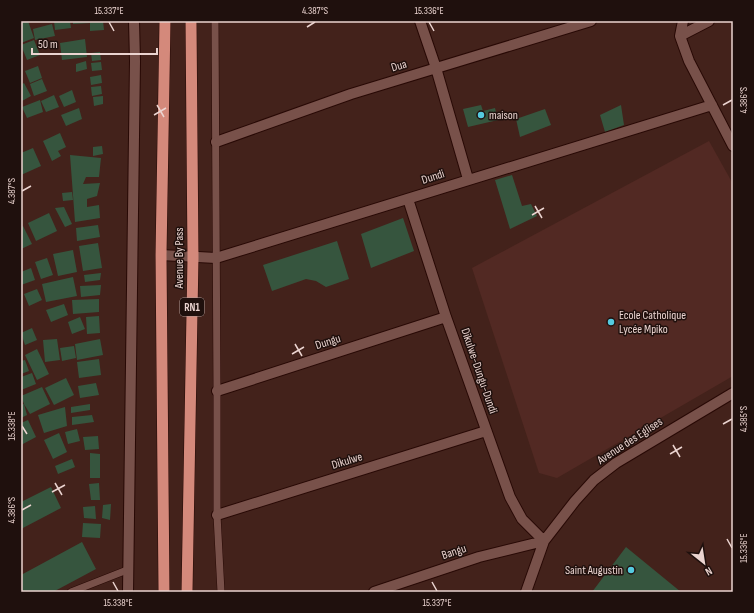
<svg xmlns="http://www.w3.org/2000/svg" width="754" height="613" viewBox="0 0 754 613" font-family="'Sofia Sans Condensed',sans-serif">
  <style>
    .built { fill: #522923 }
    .building { fill: #36553e }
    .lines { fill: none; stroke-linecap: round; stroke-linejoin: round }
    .service-casing { stroke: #280905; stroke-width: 8 }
    .minor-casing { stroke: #280905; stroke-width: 12 }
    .trunk-casing { stroke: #280905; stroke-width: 12 }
    .service { stroke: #78514a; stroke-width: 7 }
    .minor { stroke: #78514a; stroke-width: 10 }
    .trunk { stroke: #d4897b; stroke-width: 11 }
    .ticks { fill: none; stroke: #ebd4d0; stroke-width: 1.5 }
    .poi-dot { fill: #55cadf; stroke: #1f100d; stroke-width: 1.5 }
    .labels { text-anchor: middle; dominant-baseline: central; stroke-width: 3; stroke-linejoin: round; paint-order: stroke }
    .shield { fill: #1f100d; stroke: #ae9996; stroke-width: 1 }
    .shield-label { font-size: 11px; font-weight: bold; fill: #ebd4d0 }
    .street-label { font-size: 12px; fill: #ebd4d0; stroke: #1f100d }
    .poi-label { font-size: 12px; fill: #ebd4d0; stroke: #1f100d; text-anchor: start }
    .neatline { fill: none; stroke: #ebd4d0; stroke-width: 1.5 }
    .ticks-label { font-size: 10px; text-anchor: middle; fill: #ebd4d0 }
  </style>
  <rect width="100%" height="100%" fill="#43221b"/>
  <path class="built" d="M709,141L733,184V376L557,478L539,473L472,268Z"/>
  <path class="building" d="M21,21H28L34,38L21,43Z
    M54,21H70L71,28L55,30Z
    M73,21H103L104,30L90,31V23L73,24Z
    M52,24L55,36L35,40L33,29Z
    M85,39L87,57L62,60L60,43Z
    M34,40L40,55L27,60L21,45Z
    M100,52L101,60L92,61L91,53Z
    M86,61L87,69L76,72V64Z
    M101,62L102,70L92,71L91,63Z
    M38,66L42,78L30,83L25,71Z
    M101,75L102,83L91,85L90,77Z
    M42,79L47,91L34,96L30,84Z
    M24,83L31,96L22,101L21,85Z
    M101,86L102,94L92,96L91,87Z
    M72,90L76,102L64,107L59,96Z
    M54,95L59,107L46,112L41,101Z
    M103,96V104L94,106L93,97Z
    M40,100L43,112L27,118L22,107Z
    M481,105L483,111L495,108L498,120L468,127L463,109Z
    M621,105L624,125L605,132L600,115Z
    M79,108L82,119L66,126L61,115Z
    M545,109L551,125L520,137L516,119Z
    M60,133L66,147L58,151L61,156L52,161L43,141Z
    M102,146L103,154L93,156V147Z
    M33,148L41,166L21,175V153Z
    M70,155L101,158L99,177H86L83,184L100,183L97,196L87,199V207L99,205L100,218L75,222Z
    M512,175L522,206L531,204L537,216L510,229L495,180Z
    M72,192L73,200L63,201L62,193Z
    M64,207L72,224L65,227L55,208Z
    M49,213L57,231L36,241L28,223Z
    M403,218L414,251L371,268L361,234Z
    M98,225L100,237L77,241L76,228Z
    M23,226L32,244L21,249V227Z
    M337,241L349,279L326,287L316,281L306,279L272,291L263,265Z
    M98,243L102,268L83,271L79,246Z
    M73,250L77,272L58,276L53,254Z
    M47,258L53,275L41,279L35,262Z
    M31,268L35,280L21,285V272Z
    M101,273L100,280L85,282L84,275Z
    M73,277L77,296L46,302L42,284Z
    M101,285L100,295L81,297L80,286Z
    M37,289L42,300L29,306L24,294Z
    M99,299V312L73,314L72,300Z
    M64,304L68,315L51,322L46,310Z
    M99,316L100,333L87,334L86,317Z
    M80,317L85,329L72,334L68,322Z
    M32,328L37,340L25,345L21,333Z
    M57,339L60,360L45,362L43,340Z
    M100,339L103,355L77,360L75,344Z
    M74,346L76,358L62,361L60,348Z
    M37,349L49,374L37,380L25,355Z
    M99,359L101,375L79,378L77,362Z
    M25,360L29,371L21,374V361Z
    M32,373L36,384L21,390V377Z
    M66,378L74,395L54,405L45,388Z
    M96,383L99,395L80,398L78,386Z
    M42,387L50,404L30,414L24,404L27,415L21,418V405L24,404L21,396Z
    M90,404V410L71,413V407Z
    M65,407L67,426L44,433L38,415Z
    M92,415L94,422L72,425V417Z
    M28,420L36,437L21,445V423Z
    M77,429L80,441L68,444L65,432Z
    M59,433L67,452L53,459L44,440Z
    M98,436L99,449L85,450L83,437Z
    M90,453L100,454V478H90Z
    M72,459L75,467L58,474L55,466Z
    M99,483L100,500H91L89,484Z
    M51,487L61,508L21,529V502Z
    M111,504L110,520L102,518L103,505Z
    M95,506L96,519L84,518L83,507Z
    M83,523L101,524L100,538L82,537Z
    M82,542L96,569L53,592H21V575Z
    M626,547L681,592H592Z"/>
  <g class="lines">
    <g class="service-casing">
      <path id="service" d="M215,21L217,391V515L221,592
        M71,592L127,570"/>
    </g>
    <g class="minor-casing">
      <path id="minor" d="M420,21L436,68L468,179
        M683,21L680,36L689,61L733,146
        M680,36L709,21
        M216,142L351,94L591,21
        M408,199L446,317L510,497L522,519L544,541
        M161,255L216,258L712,105
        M217,391L446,317
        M217,515L486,431
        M128,592L135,61L134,21
        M374,592L479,557L544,541
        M526,592L544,541L575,501L594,480L616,463L733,393"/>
    </g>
    <g class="trunk-casing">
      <path id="trunk" d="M164,592L161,255L165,21
        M187,592L193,257L191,21"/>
    </g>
    <use href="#service" class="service"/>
    <use href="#minor" class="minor"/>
    <use href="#trunk" class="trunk"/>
  </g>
  <path class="ticks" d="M109,22L114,31M429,22L434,31M307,27L315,22M157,105L164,117M723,105L732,100M154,115L166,108M22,191L31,186M535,206L542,218M532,215L544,208M295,344L302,356M292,354L304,347M723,424L732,419M22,426L27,434M673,445L680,457M670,454L682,447M55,483L62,495M52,492L65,485M22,510L31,505M727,539L732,548M113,582L118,591M432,582L437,591"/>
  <g class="poi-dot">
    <circle cx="481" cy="115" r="4"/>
    <circle cx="611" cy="322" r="4"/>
    <circle cx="631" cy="570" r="4"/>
  </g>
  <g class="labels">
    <rect class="shield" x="180" y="298" width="24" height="18" rx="3"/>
    <g class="shield-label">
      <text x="192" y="307">RN1</text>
    </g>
    <g class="street-label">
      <text transform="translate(399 66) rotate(-17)">Dua</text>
      <text transform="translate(433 177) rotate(-18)">Dundi</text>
      <text transform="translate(179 258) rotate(-90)">Avenue By Pass</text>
      <text transform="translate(328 342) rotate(-18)">Dungu</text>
      <text transform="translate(479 371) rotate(71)">Dikulwe-Dungu-Dundi</text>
      <text transform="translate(630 441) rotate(-33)">Avenue des Eglises</text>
      <text transform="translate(347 461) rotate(-17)">Dikulwe</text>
      <text transform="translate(454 552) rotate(-19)">Bangu</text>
    </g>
    <g class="poi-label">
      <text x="489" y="115">maison</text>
      <text x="619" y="315">Ecole Catholique<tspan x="619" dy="14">Lycée Mpiko</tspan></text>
      <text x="623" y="570" text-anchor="end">Saint Augustin</text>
    </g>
  </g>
  <rect width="754" height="613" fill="none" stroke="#1f100d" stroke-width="44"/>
  <g transform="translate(704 563) rotate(150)" stroke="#1f100d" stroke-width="3" paint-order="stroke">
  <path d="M0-3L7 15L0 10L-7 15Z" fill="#ebd4d0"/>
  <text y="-6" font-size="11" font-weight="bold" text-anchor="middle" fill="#ebd4d0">N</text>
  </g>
  <path d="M32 48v6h125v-6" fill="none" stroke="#ebd4d0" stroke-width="2"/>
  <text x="38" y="48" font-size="12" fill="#ebd4d0" stroke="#1f100d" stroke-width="3" paint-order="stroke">50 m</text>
  <rect x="22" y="22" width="710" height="569" class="neatline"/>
  <g class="ticks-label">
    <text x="109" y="14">15.337°E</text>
    <text x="315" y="14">4.387°S</text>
    <text x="429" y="14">15.336°E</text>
    <text transform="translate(743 100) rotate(-90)" y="4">4.386°S</text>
    <text transform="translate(11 191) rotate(-90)" y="4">4.387°S</text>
    <text transform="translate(743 419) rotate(-90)" y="4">4.385°S</text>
    <text transform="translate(11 426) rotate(-90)" y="4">15.338°E</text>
    <text transform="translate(11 510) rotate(-90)" y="4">4.386°S</text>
    <text transform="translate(743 548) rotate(-90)" y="4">15.336°E</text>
    <text x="118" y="606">15.338°E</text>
    <text x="437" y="606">15.337°E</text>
  </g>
</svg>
